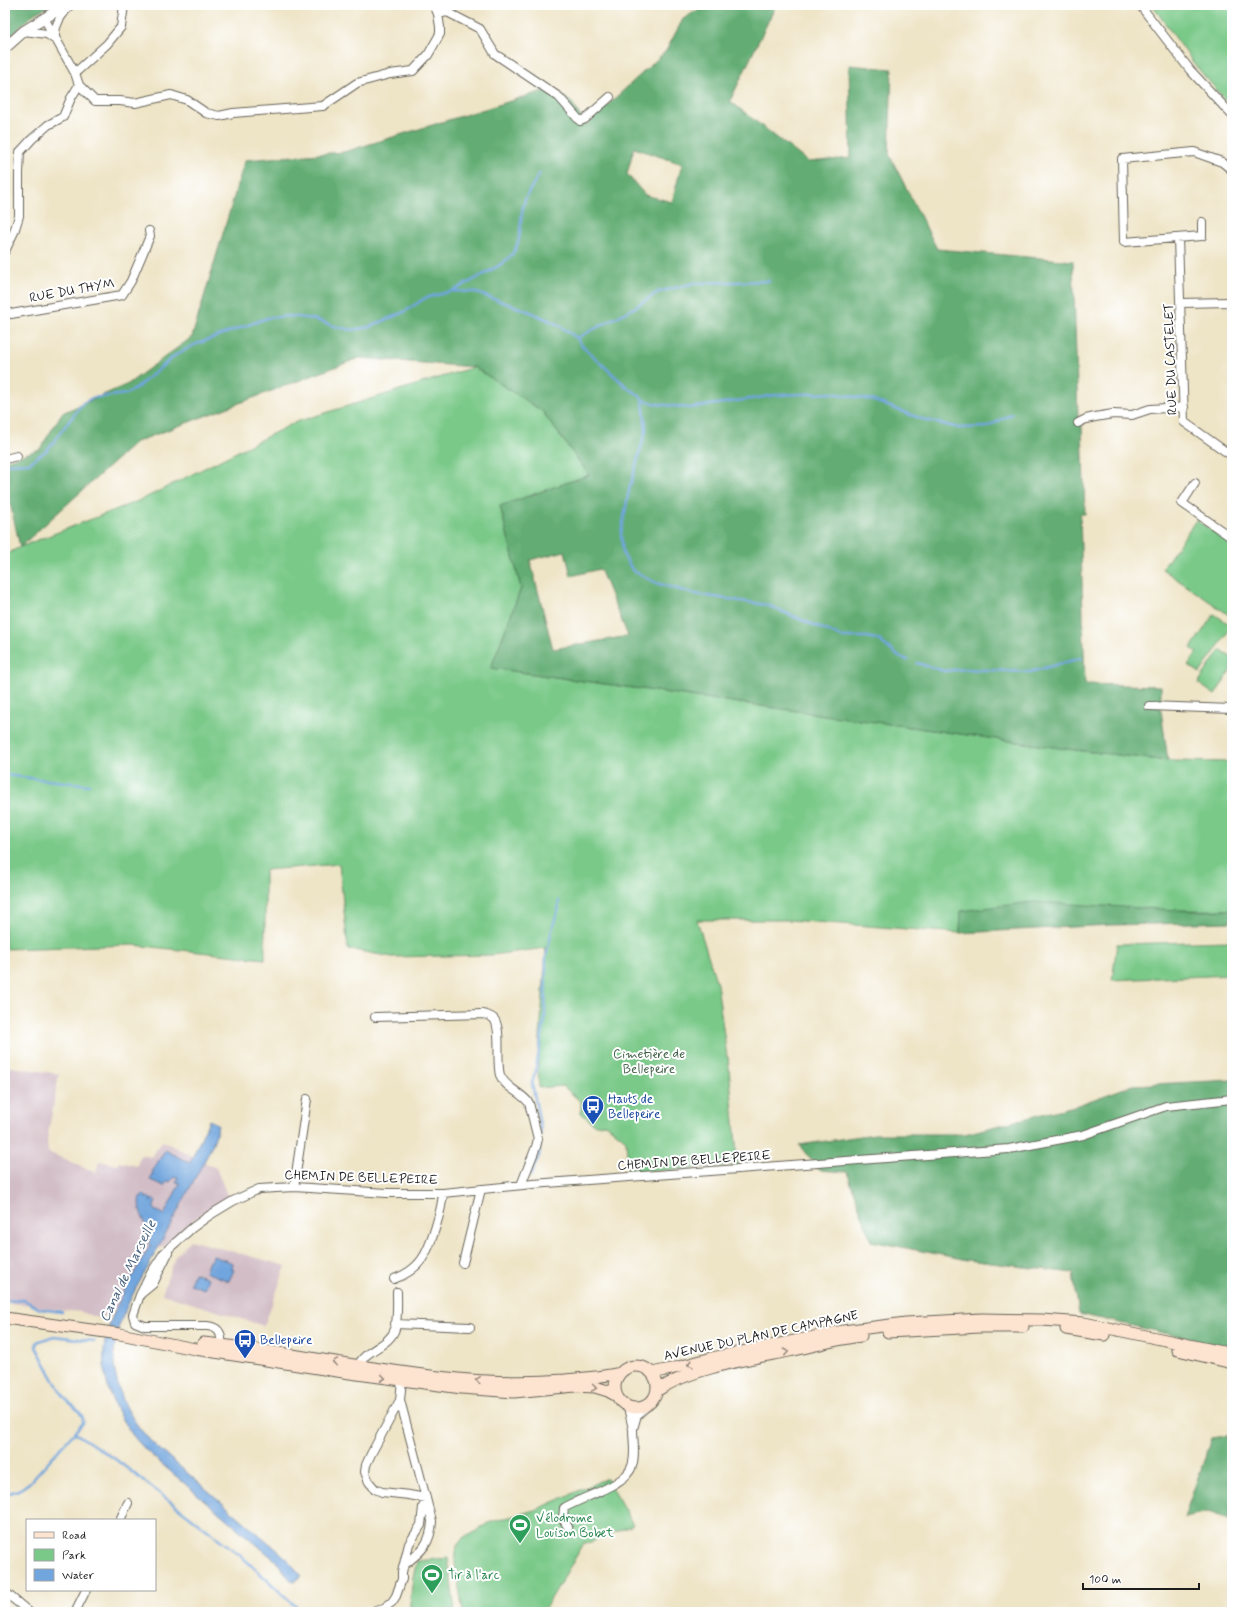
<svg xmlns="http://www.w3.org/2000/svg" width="1237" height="1617" viewBox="0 0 1237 1617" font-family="Mynerve,sans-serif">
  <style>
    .industrial { fill: #d2bdc6 }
    .green { fill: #7ac989; stroke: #4b7252 }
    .forest { fill: #63ad75; stroke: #406448; fill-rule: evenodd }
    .water { fill: #71a5dd; stroke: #46607c }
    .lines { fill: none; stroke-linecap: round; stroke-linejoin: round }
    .stream { stroke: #71a5dd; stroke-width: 2.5 }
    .minor-casing { stroke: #666258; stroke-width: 10 }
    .tertiary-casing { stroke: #666258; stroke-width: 12 }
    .secondary-casing { stroke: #666258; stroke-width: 13 }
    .minor { stroke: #fff; stroke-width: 8 }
    .tertiary { stroke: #fff; stroke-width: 10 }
    .secondary { stroke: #fde4d0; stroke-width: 11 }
    .oneway { stroke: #988a7f }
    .labels { text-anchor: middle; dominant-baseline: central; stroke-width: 4; stroke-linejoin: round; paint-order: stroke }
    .street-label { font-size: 13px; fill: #1c1c1c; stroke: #fff }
    .park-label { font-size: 13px; fill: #426148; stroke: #fff }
    .transit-label { font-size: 13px; fill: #164399; stroke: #fff; text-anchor: start }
    .leisure-label { font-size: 13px; fill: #27864d; stroke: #fff; text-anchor: start }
    .water-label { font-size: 14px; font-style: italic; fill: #46607c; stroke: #fff }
  </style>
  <rect width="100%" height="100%" fill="#fff"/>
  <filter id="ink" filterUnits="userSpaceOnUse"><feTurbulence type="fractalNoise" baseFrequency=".025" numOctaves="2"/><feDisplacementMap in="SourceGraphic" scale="8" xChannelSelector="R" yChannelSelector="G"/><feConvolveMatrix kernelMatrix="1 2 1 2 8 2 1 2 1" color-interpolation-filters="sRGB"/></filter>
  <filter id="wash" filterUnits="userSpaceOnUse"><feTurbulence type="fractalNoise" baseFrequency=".012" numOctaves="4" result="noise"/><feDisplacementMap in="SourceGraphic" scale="16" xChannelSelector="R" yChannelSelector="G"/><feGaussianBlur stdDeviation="0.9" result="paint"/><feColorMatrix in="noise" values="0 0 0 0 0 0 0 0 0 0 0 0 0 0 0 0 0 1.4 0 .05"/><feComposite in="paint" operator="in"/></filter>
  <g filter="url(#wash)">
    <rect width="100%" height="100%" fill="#eee4c6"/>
    <path class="industrial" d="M5,1066L59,1074L47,1140L48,1152L96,1173L99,1161L118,1165L120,1162L137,1166L140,1155L151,1157L162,1141L216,1168L228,1197L199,1216L183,1229L174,1239L160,1249L150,1245L116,1309L110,1306L107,1315L98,1318L81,1312L42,1308L34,1305L5,1303Z
      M190,1240L286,1266L264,1326L162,1294L175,1257Z"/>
    <path class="green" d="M1152,5H1232V108L1195,65Z
      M474,367L542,411L589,475L500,506L521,588L491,668L1067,749L1168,761L1232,762V910L961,911L960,933L788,920H697L717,984L727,1057H728L738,1165L628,1173L626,1140L606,1124L595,1125L581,1113V1102L563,1086L539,1088L538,1066L546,948L491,955L392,957L348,949L339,864L265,870V959L133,945L5,949V555L20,547L143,499L296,422Z
      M1196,520L1232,544V617L1162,569Z
      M1214,614L1232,626L1200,673L1188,665L1197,652L1191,648Z
      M1220,650L1232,658V668L1215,695L1198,683Z
      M1232,941V975L1112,980L1117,944Z
      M607,1478L633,1525L583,1545L543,1612H463L455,1562L457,1546L464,1537L470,1535L488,1523L538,1509Z
      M448,1558L455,1612H409L413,1577L417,1561Z"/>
    <path class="forest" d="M5,5H52L35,13L5,41Z
      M706,5H776L730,101L808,162L851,158L849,65L892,69L889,154L937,249L1073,261L1078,417L1082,426L1085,514H1080L1085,684L1161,686V710L1168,761L1067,749L491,668L521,588L500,506L589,475L542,411L474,367L359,358L136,442L20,547L5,480V461L40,449L62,413L128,384L192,337L245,160L344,152L553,88L572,103L586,125L666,51L683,19ZM634,148L682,164L672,202L645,195L627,174ZM565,551L571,576L600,569L628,636L553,649L530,560Z
      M1032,902L1198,911L1232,910V922L1111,925L960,933L961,911Z
      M1232,1080V1348L1079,1314L1073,1273L967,1260L871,1241L847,1172L819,1170L799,1145L875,1134H965L1078,1105L1133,1085Z
      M1232,1435V1520L1208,1512L1184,1517L1212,1438Z"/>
    <path class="water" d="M209,1120L218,1124C216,1143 203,1163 194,1180C179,1210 162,1239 147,1269C136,1288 125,1308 118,1329C105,1373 125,1418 157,1447L282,1554L302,1576L292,1582L276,1561L151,1455C118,1425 95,1378 107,1332C116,1301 135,1273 150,1245C152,1228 135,1212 140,1197H141L143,1194L146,1196V1199L148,1197L151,1199L150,1202L153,1199L156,1201L154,1206L155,1210L164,1215L180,1183L176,1182L178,1177H174L170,1182L167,1181L164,1186L150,1180L153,1173L152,1172L165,1150L190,1163Z
      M213,1256L233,1263L232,1269L234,1270L229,1281L205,1272L209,1261H211Z
      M194,1273L208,1278L204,1289L190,1284Z"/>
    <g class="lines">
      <path class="stream" d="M453,291C468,282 503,267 513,253C523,239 519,219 524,203C527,192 535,182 540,173
        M577,338L634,308L658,292L695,283L769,281
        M643,400L657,404L690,408L776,395L832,393L872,400L922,419L959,428L987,427L1012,414
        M5,464L29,463L47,450L83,403L92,398L126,394L136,388L177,354L194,345L267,318L289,316L313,319L337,327L352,330L369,327L404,312L425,298L452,291L474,292L528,311L557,324L577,338L582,346L629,389L638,394L643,400L646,430L629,490L621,534L623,554L633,571L656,583L695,594L767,605L842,637H868L879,640L899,657L908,660
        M917,663L944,671L965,669L1030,672L1081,658
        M5,775L89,785
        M540,1136L541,1130L532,1083L535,1073L545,1019L546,956L552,929L558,911L559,901
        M530,1176L539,1156L540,1145
        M5,1301L24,1300L40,1309L62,1312
        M75,1433L115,1459L240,1555L302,1612
        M5,1493C15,1493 21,1489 29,1483L83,1423C85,1413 72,1406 66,1399C54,1383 46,1364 36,1347L37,1342L54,1336L94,1341"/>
    </g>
  </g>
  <g filter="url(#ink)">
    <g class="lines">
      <g class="minor-casing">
        <path id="minor" d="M1140,5L1190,70L1232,115
          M438,14L447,12L451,14L480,29L495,54L559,97L580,121L585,119L610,97
          M44,18L75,73L79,85L95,101H120L135,103L171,95L187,100L206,113L219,116L233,113L323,106L357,83L390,74L413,71L428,55L440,34V27L438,14L434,5
          M24,31L47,34L54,39
          M55,37C54,24 62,15 70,5
          M75,73L107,44L121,27L124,5
          M1202,222V236L1124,242L1122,159L1194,152L1222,162L1232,170
          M1178,238L1184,422L1232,456
          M5,251L14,232L19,216V173L20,152L32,139L48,125L63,117L71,98L79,85
          M1180,303L1232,302
          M5,310L11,314L122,295L131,281L150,236L149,231
          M1078,423L1086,419L1095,417L1113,414L1132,415L1150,409L1184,407
          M5,459L17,456
          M1195,483L1182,503L1232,538
          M1149,706L1232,709
          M375,1017L483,1014C487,1015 491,1016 494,1019C502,1028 496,1062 500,1075C505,1088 521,1092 529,1103L538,1139L536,1147L521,1185
          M294,1187L307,1099
          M463,1263L481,1189
          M394,1279C404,1276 416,1268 422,1259C431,1247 442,1209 443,1193
          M142,1293L153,1284L168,1253
          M395,1324L470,1327
          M221,1350C222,1337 222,1327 207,1326H145L135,1322L133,1315L140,1295L151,1273L164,1253L192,1228L210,1215L233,1201L259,1189L294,1187L387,1193H443L533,1184L1009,1149L1083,1135L1166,1106L1232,1099
          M358,1366C365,1349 389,1347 395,1329C398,1318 397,1303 397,1292
          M400,1400L432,1521C431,1544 421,1552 404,1565
          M628,1407L633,1429L637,1415L647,1406
          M120,1520L128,1503
          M568,1527L563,1519L564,1508C581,1497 626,1486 632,1466C636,1455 633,1441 633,1429
          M5,1592L29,1612
          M75,1612L86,1590
          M376,1612V1610L384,1608L392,1602L396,1596L402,1579V1572L409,1544L421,1525L423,1507L426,1498L409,1495L382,1492L375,1489L369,1482L365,1472L366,1465L371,1454L400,1400L402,1380"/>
      </g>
      <g class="tertiary-casing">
        <path id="tertiary" d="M5,48L24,31L66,5"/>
      </g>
      <g class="secondary-casing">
        <path id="secondary" d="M5,1318L120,1334L195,1349L350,1373L462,1388L514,1392L575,1386L595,1387L608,1391L617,1396
          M1066,1329L1104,1335
          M888,1332L979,1327H1023
          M203,1343C324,1355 444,1390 565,1380C584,1378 602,1377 620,1373
          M1178,1350L1232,1363
          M615 1387a21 21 0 1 1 42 0a21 21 0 1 1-42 0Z
          M652,1373L671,1369L712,1358L843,1331L906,1323L982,1319L1042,1320L1084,1323L1232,1354
          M658,1390C691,1368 750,1359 789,1351C813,1346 837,1339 861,1336"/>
      </g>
      <use href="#minor" class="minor"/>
      <use href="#tertiary" class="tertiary"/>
      <use href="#secondary" class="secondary"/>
    </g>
    <defs><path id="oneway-chevron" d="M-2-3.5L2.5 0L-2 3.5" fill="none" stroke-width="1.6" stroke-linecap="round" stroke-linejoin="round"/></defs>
    <g class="oneway">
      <use href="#oneway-chevron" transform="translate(786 1352) rotate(-12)"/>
      <use href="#oneway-chevron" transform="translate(335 1362) rotate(-171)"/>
      <use href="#oneway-chevron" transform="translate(690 1364) rotate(165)"/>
      <use href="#oneway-chevron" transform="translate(383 1378) rotate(7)"/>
      <use href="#oneway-chevron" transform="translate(478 1380) rotate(-176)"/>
      <use href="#oneway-chevron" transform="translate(594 1388) rotate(9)"/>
    </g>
  </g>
  <defs>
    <g id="bus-pin" transform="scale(1.15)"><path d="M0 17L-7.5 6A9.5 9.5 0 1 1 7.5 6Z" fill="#1a4fb4" stroke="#fff"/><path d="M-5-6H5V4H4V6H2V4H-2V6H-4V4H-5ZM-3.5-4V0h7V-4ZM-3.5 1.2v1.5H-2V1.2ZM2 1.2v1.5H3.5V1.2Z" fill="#fff"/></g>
    <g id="stadium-pin" transform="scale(1.15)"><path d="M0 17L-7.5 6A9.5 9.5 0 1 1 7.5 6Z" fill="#2e9e5b" stroke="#fff"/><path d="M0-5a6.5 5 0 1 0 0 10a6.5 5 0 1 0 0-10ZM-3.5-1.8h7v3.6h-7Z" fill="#fff"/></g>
  </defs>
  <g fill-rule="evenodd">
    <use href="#bus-pin" x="593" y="1106"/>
    <use href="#bus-pin" x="245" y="1340"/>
    <use href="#stadium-pin" x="520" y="1525"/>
    <use href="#stadium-pin" x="432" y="1575"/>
  </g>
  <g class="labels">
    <g class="street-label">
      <text transform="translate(72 291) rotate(-10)">RUE DU THYM</text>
      <text transform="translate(1171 359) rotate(-92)">RUE DU CASTELET</text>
      <text transform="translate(694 1161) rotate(-4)">CHEMIN DE BELLEPEIRE</text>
      <text transform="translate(361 1178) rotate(2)">CHEMIN DE BELLEPEIRE</text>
      <text transform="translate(761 1336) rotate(-12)">AVENUE DU PLAN DE CAMPAGNE</text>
    </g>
    <g class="park-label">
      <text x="649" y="1054">Cimetière de<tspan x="649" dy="15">Bellepeire</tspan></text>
    </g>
    <g class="transit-label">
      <text x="608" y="1099">Hauts de<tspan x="608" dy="15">Bellepeire</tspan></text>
      <text x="260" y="1340">Bellepeire</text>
    </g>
    <g class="leisure-label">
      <text x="536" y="1518">Vélodrome<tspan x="536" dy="15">Louison Bobet</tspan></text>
      <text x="448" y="1575">Tir à l'arc</text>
    </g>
    <g class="water-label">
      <text transform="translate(128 1271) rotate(-64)">Canal de Marseille</text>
    </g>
  </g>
  <rect width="1237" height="1617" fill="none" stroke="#fff" stroke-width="20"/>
  <rect x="26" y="1519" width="130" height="72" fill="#ffffff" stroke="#a4a4a4"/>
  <rect x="34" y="1532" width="20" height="6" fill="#fde4d0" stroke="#a4a4a4"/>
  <text x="62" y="1539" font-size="12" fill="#1c1c1c">Road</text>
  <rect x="34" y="1549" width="20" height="12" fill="#7ac989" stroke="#a4a4a4"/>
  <text x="62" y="1559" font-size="12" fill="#1c1c1c">Park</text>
  <rect x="34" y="1569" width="20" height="12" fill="#71a5dd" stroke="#a4a4a4"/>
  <text x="62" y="1579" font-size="12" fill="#1c1c1c">Water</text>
  <path d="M1083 1583v6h116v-6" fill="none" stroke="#1c1c1c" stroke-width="2"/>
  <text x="1089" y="1583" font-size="12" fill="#1c1c1c" stroke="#ffffff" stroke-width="3" paint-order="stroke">100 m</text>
</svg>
